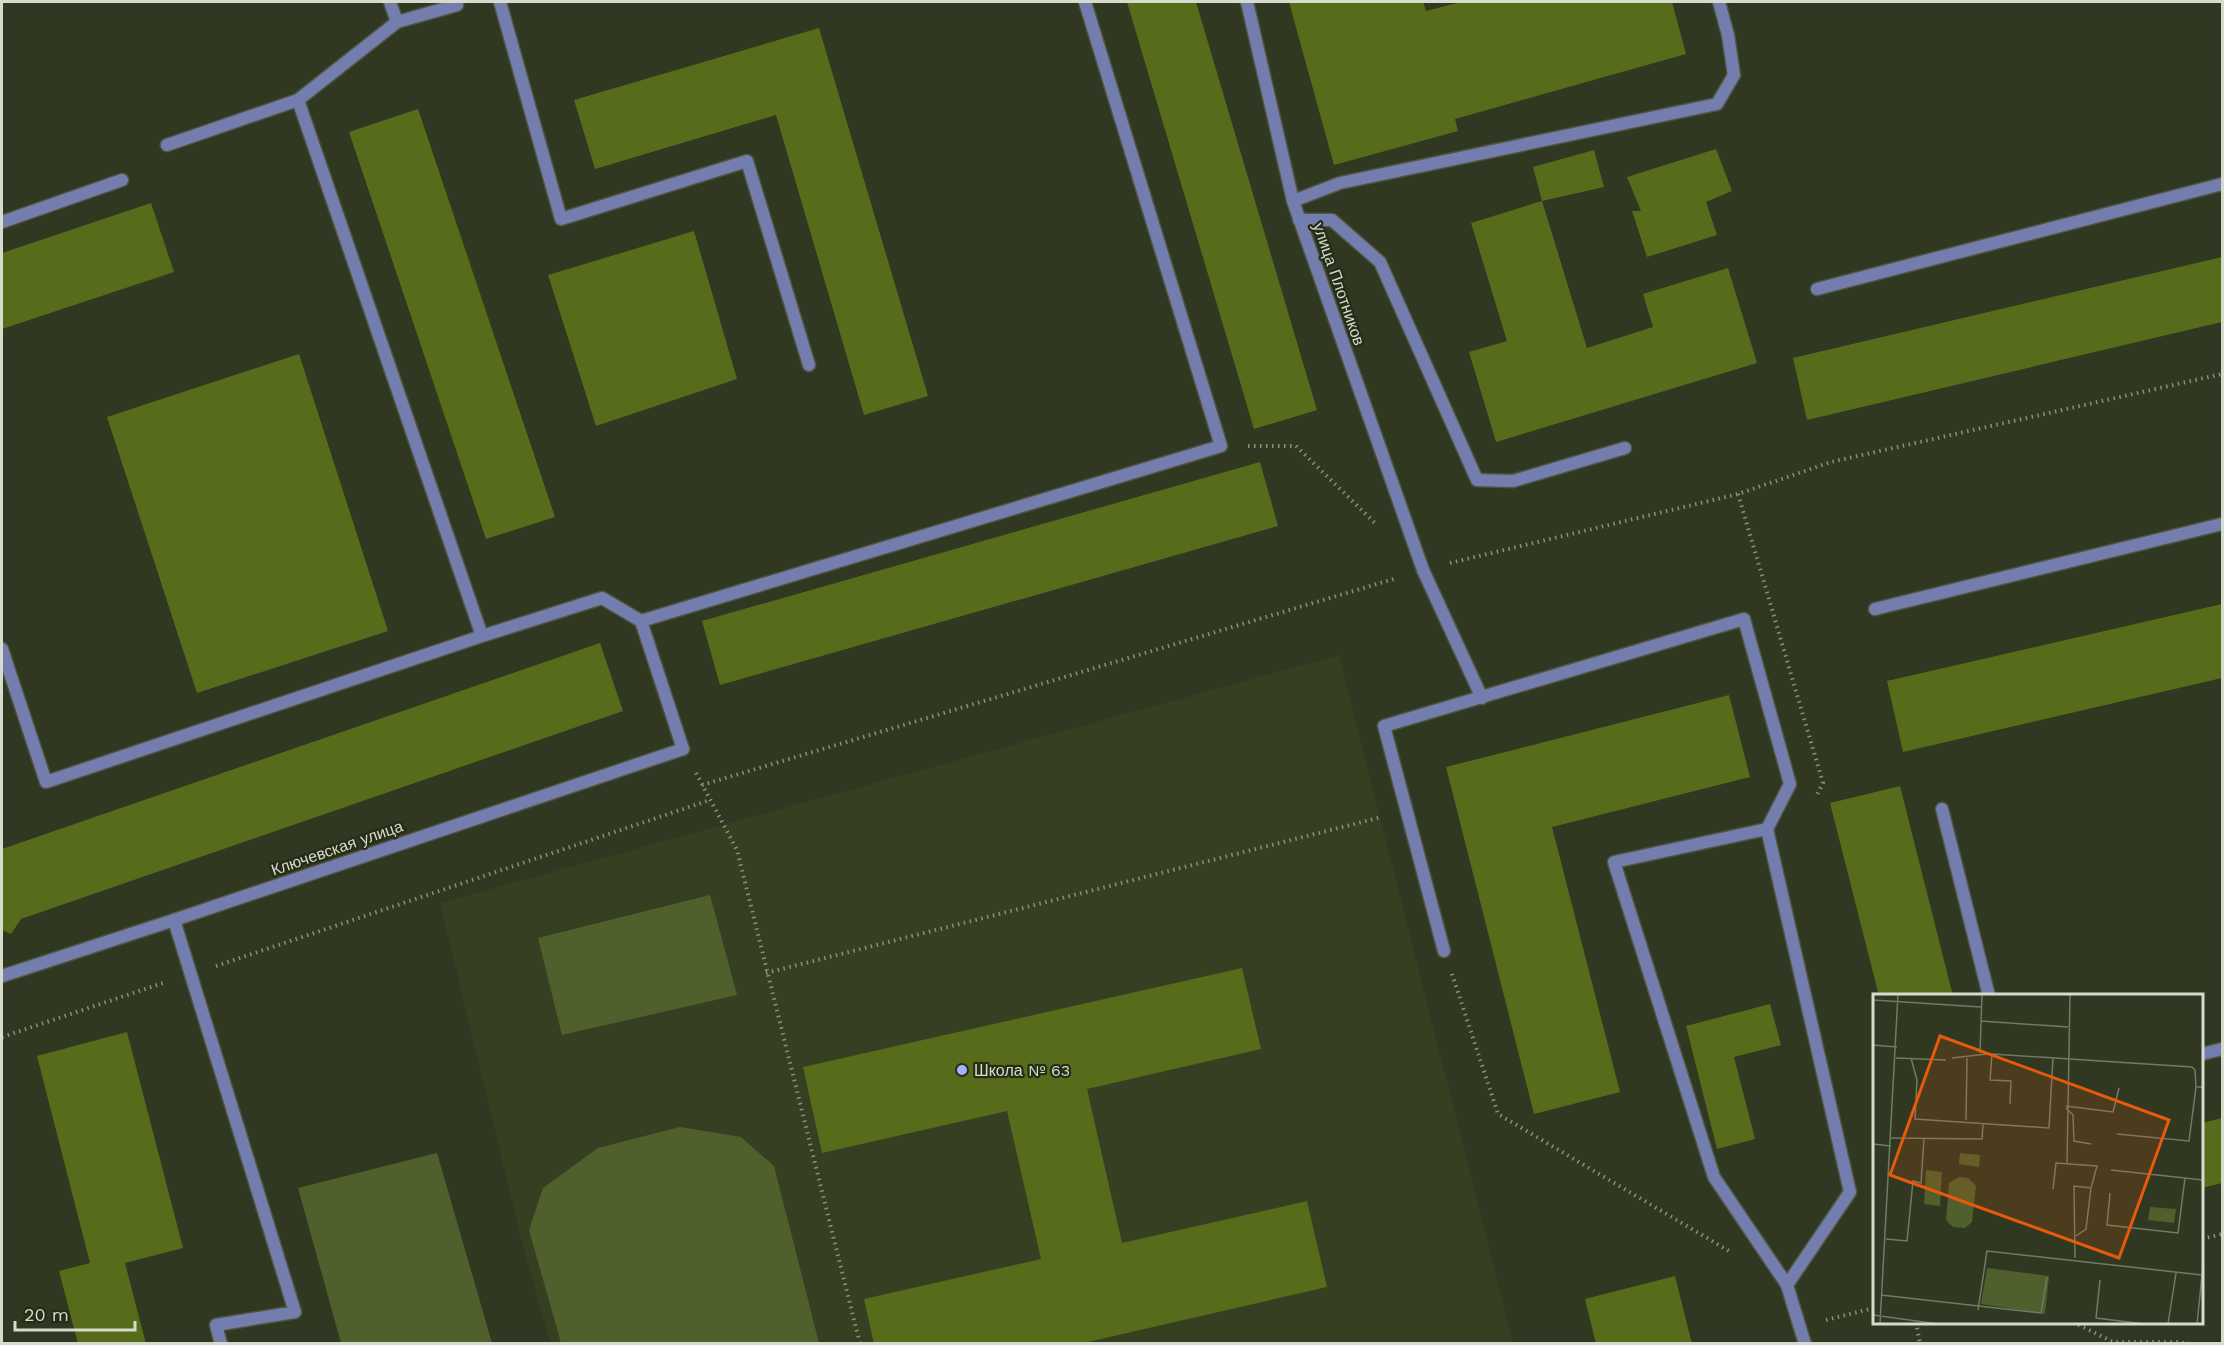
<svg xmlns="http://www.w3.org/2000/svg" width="2224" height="1345" viewBox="0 0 2224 1345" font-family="'Work Sans',sans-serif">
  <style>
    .built { fill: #363f21 }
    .green { fill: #50602c }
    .building { fill: #576c1a }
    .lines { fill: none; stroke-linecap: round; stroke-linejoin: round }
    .service-casing { stroke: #4e5540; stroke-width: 15 }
    .minor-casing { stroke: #4e5540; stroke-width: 15 }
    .path { stroke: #89907e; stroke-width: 4; stroke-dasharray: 1.5 4.5; stroke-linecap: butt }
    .service { stroke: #737eaf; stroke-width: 12 }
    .minor { stroke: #737eaf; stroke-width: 12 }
    .poi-dot { fill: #a2b2fd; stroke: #262d17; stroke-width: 2 }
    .labels { text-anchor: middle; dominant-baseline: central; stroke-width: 4.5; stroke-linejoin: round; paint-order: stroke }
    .street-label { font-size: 16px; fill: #d6dbcd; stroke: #262d17 }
    .poi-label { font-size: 16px; fill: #d6dbcd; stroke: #262d17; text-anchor: start }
    .inset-road { fill: none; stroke: #727966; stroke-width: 1.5 }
    .view { fill: #e8590c; fill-opacity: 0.15; stroke: #e8590c; stroke-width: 3 }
    .inset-edge { fill: none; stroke: #d6dbcd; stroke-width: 3 }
  </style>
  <rect width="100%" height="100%" fill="#303821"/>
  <path class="built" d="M1339,655L1513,1343H550L521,1238L440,903Z"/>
  <path class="green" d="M710,895L737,995L562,1035L538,938Z
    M680,1127L741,1137L774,1166L819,1343H561L529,1230L543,1188L598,1148Z
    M437,1153L492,1343H341L298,1188Z"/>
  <path class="building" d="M1127,2H1196L1317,410L1254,429Z
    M1289,2H1423L1426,11L1461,2H1672L1686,54L1455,119L1458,131L1334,165Z
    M819,28L928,396L864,415L776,115L595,169L574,100Z
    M418,109L555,517L486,539L349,132Z
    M1716,149L1732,191L1706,202L1717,235L1647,257L1632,211H1641L1627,177Z
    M1594,150L1604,187L1542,201L1587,348L1653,327L1643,294L1728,268L1757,363L1496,442L1469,352L1507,341L1471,223L1542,201L1533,167Z
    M151,203L174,272L2,329V253Z
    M694,231L737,379L596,426L548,275Z
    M2222,257V322L1807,420L1793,358Z
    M299,354L388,631L197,693L107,417Z
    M1260,462L1278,526L720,685L702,621Z
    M2222,604V678L1903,752L1887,681Z
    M600,643L623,711L21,919L11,934L2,930V849Z
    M1729,695L1750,777L1552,827L1620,1092L1534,1114L1446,767Z
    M1900,786L1953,996H1879L1830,803Z
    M1242,968L1261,1049L1087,1089L1122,1243L1307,1201L1327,1287L1079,1344H874L864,1299L1041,1259L1007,1111L822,1153L803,1067Z
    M1770,1004L1781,1045L1734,1057L1755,1139L1717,1149L1686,1026Z
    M127,1032L183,1248L125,1263L146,1344H78L59,1271L90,1263L37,1056Z
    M2222,1118V1183L2202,1188V1123Z
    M1675,1276L1692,1344H1596L1585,1299Z"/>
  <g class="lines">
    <g class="service-casing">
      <path id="service" d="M500,2L561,219L747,161L809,365
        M298,100L482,636
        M1293,201L1340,183L1717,104L1734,75L1728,35L1719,2
        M1299,220H1332L1380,262L1477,480L1513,481L1625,448
        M1817,289L2222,184
        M1423,570L1482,698
        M1875,609L2222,524
        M641,621L683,749
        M2,649L46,782L482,636L602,598L641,621L1221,446L1085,2
        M1942,809L1989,996
        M174,920L295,1312L216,1325L221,1344
        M1444,951L1384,726L1744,619L1790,784L1767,829
        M2202,1054L2222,1049
        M1787,1285L1850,1192L1767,829L1614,862L1714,1177L1787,1285L1805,1344"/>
    </g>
    <g class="minor-casing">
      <path id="minor" d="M390,2L397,22
        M1247,2L1293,201L1423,570
        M167,145L298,100L397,22L457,5
        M2,222L122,180
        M2,976L174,920L683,749"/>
    </g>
    <path class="path" d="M1248,446H1296L1377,525
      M1738,494L1823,783L1816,797
      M1450,563L1738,494L1831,462L2222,374
      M696,773L737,850L860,1344
      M702,785L1397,578
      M216,966L710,800
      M766,973L1382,817
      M1452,974L1498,1114L1729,1251
      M2,1037L166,982
      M2202,1239L2222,1234
      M1826,1320L1874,1308
      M1916,1322L1920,1344
      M2073,1322L2113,1342H2178L2191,1344"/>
    <use href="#service" class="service"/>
    <use href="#minor" class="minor"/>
  </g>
  <circle class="poi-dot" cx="962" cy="1070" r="6"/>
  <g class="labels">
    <g class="street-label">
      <text transform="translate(1339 284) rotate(71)">улица Плотников</text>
      <text transform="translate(337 848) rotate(-19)">Ключевская улица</text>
    </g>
    <g class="poi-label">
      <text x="974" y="1070">Школа № 63</text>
    </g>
  </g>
  <g transform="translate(1873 994)">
    <rect width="330" height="330" fill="#303821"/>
    <path d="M87,159L107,161L106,173L86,170ZM53,176L69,178L67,212L51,210ZM86,183L95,184L103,192L99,228L92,234L80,233L73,226L76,189ZM277,213L303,215L301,229L275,226ZM114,274L176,282L172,320L108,310Z" fill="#50602c"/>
    <path class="inset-road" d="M0,6L108,13M108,27L195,33M0,51L24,53M107,59L109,0M23,64L73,66M38,64L44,86L42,125L176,134L180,64M79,64L114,60M137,110L138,87L117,86L119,60L319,73L322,76L323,93H330M193,112L240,118L246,94M193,114L200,121L201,147L218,150M93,126L94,64M244,140L316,147L323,93M18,144L109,145L110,130M0,150L18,152M194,170L197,0M238,176L312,184M180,195L183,169L224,172L218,194M237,199L234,231L305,239L312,184L330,186M13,245L34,247L40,187L48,189L51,144M202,264L201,192L218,194L213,235L203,242M227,286L223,324L271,330M8,301L168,319L174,283M105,316L114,257L329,281M0,321L65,330M7,330L25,0M295,330L303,279M324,330L330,272"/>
    <path class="view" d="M67,42L296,126L246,264L17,181Z"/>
    <rect width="330" height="330" class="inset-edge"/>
  </g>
  <rect width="2224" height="1345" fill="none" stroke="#d6dbcd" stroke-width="6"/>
  <path d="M15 1321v9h120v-9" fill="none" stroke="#d6dbcd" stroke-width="3"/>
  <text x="24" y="1321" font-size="18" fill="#d6dbcd" stroke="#262d17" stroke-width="4.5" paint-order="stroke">20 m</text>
</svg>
